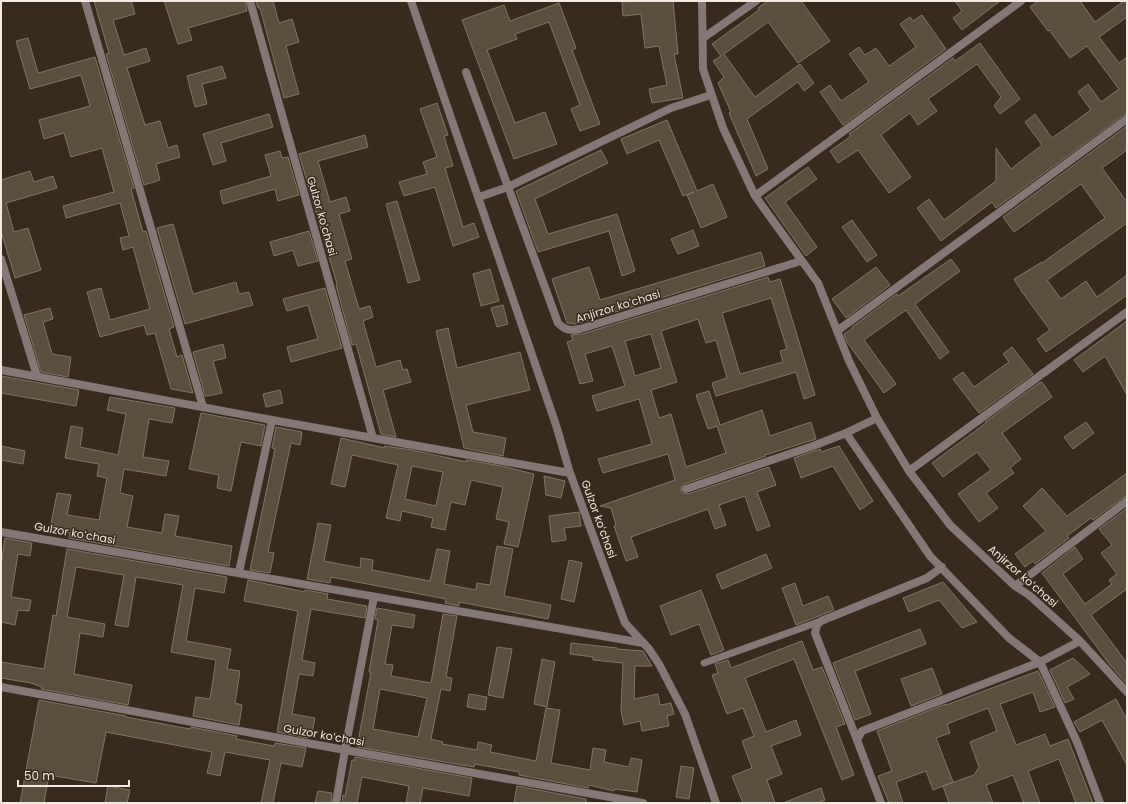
<svg xmlns="http://www.w3.org/2000/svg" width="1128" height="804" viewBox="0 0 1128 804" font-family="Poppins,sans-serif">
  <style>
    .building { fill: #5a4e3d; stroke: #817463; fill-rule: evenodd }
    .lines { fill: none; stroke-linecap: round; stroke-linejoin: round }
    .service { stroke: #837876; stroke-width: 7 }
    .minor { stroke: #837876; stroke-width: 8 }
    .labels { text-anchor: middle; dominant-baseline: central; stroke-width: 3; stroke-linejoin: round; paint-order: stroke }
    .street-label { font-size: 11px; fill: #f2eae1; stroke: #382b1d }
  </style>
  <rect width="100%" height="100%" fill="#382b1d"/>
  <path class="building" d="M94,1H131L135,14L113,20L124,55L146,48L150,61L127,68L145,125L160,121L168,148L177,145L180,157L156,164L160,180L144,185L106,54L109,53Z
    M164,1H245L247,11L188,28L192,40L178,44Z
    M256,1H273L279,23L292,19L299,42L286,46L299,94L284,98L260,8H258Z
    M634,1H673L678,54H674L683,98L652,103L649,89L667,85L659,46L645,48L641,14L623,16L622,2Z
    M768,1H801L830,41L798,63L768,22L724,54L755,97L800,64L814,83L804,91L798,82L747,119L768,169L756,176L729,113L731,112L718,83L724,77L713,61L721,56L712,44L759,10L758,8Z
    M955,1H1000L962,30L953,18L962,11Z
    M1038,1H1080L1095,22L1124,1H1127V17L1099,37L1119,63L1127,57V114L1124,115L996,208L992,202L941,241L917,208L929,199L944,220L996,181V148L1011,169L1042,145L1025,122L1035,114L1052,138L1091,110L1078,92L1088,84L1101,102L1119,89L1087,46L1070,58L1049,30L1048,31L1030,7Z
    M559,3L576,48L572,50L600,124L580,131L571,109L580,105L549,22L515,34L517,39L487,50L515,123L545,112L557,144L514,159L462,20L504,5L510,21Z
    M922,15L946,49L843,125L820,92L830,85L841,101L869,82L849,54L859,47L865,55L876,48L889,66L916,47L900,24L910,17L913,21Z
    M28,38L38,73L95,57L134,188L131,189L143,232L146,231L174,327L169,329L177,357L182,355L193,393L171,389L155,333L147,335L144,325L100,337L87,292L101,288L110,320L150,309L133,247L123,250L120,238L129,236L120,203L66,218L63,206L114,192L102,148L71,157L64,133L44,139L39,120L90,106L81,75L30,89L16,41Z
    M980,43L1020,99L1000,114L994,106L1001,97L977,64L928,99L937,111L918,125L910,113L881,135L911,177L889,193L858,150L838,163L830,151L851,136L849,134L953,58L955,61Z
    M222,66L226,78L202,84L207,104L195,107L187,76Z
    M437,103L448,135L444,136L453,166L445,168L463,227L474,223L479,237L453,246L435,187L404,196L399,182L427,174L423,162L437,157L420,109Z
    M269,114L273,127L221,143L226,161L213,165L203,134Z
    M667,120L697,191L713,184L727,217L701,228L687,195L694,192L683,196L659,140L627,154L621,139Z
    M1127,126V150L1102,168L1127,202V223L1047,280L1061,299L1086,281L1097,297L1127,275V295L1046,352L1037,339L1050,330L1022,292L1014,279L1042,262V263L1105,218L1081,184L1014,232L1003,217Z
    M365,135L368,147L318,161L330,202L346,197L350,211L339,214L352,259L345,261L359,309L370,306L373,317L363,321L376,367L400,360L403,370L407,369L411,382L383,390L396,437L381,434L356,344L352,345L336,285L337,284L299,154Z
    M601,150L608,163L535,199L548,234L617,214L635,271L622,276L609,231L538,252L516,191Z
    M280,151L282,158L288,157L299,195L278,201L275,189L223,204L220,191L271,176L265,155Z
    M808,167L817,179L785,202L817,247L806,256L765,198Z
    M30,171L34,182L53,176L57,188L6,203L14,232L28,228L41,270L15,278L1,231V180Z
    M397,201L420,280L408,283L386,204Z
    M852,220L877,255L867,262L842,227Z
    M173,224L193,294L236,282L239,294L249,292L253,305L185,324L157,228Z
    M693,230L699,246L678,254L671,239Z
    M309,231L318,261L298,266L293,250L274,256L270,242Z
    M761,252L765,266L576,324L567,323L552,279L589,267L600,300Z
    M951,259L960,271L915,304L949,352L940,359L906,310L864,340L896,384L884,393L847,342L844,334L853,328L852,327L897,294L898,296Z
    M876,267L890,285L846,318L832,299Z
    M490,269L499,301L481,306L473,274Z
    M768,277L770,282L780,279L815,395L804,399L796,372L716,396L712,383L727,378L716,340L706,343L698,319L661,331L677,382L651,390L659,418L671,414L686,467L726,453L717,426L708,429L696,395L709,391L720,425L762,410L770,436L811,422L816,439L765,455L766,456L684,484L681,488L682,493L688,494L769,467L776,485L757,492L770,526L757,531L745,496L719,505L726,525L715,529L708,509L631,537L638,557L626,561L614,526L616,525L611,508L600,506L675,480L668,454L603,473L598,459L652,444L639,399L597,411L592,396L625,386L612,346L585,354L593,381L580,384L567,342L573,340L571,335L582,334ZM771,298L787,349L780,351L783,362L740,374L722,313ZM651,334L661,368L635,376L625,341Z
    M325,288L342,348L291,362L287,347L318,339L308,305L287,311L283,299Z
    M503,305L508,324L497,327L491,308Z
    M50,308L53,319L43,322L52,354L71,357L68,377L41,372L24,315Z
    M1127,321V395L1105,356L1083,372L1074,360Z
    M448,328L457,368L520,352L530,390L466,405L473,432L506,438L503,456L464,448L436,331Z
    M223,344L226,358L213,361L222,393L208,396H205L193,352Z
    M1012,347L1033,374L979,413L953,379L963,372L974,387L1009,362L1003,354Z
    M1,376L79,390L76,406L1,393Z
    M1042,382L1052,397L1002,433L1021,459L1010,468L1014,473L986,493L998,508L979,522L958,494L991,470L977,452L943,477L932,463L986,423L985,422L1039,383Z
    M280,390L283,403L266,407L263,394Z
    M110,397L175,408L172,423L149,419L143,457L169,461L166,476L124,469L120,493L133,496L127,527L162,533L165,514L179,516L175,536L232,546L229,566L69,538L70,533L50,529L57,493L71,495L67,515L99,520L107,478L97,476L99,464L65,458L71,426L83,428L80,447L118,455L126,414L107,410Z
    M201,413L265,425L261,446L241,442L231,491L217,488L219,475L189,469Z
    M1086,422L1094,433L1073,449L1064,437Z
    M276,427L302,432L300,445L291,443L268,552L274,553L270,573L250,570L275,449L272,448Z
    M341,438L385,448L384,446L412,450L467,462L466,460L502,466L534,474L518,547L504,544L509,522L496,519L503,487L471,480L465,505L451,502L445,530L431,527L433,518L402,511L400,521L386,518L398,465L352,455L345,487L331,484ZM412,466L443,472L436,506L405,499Z
    M1,446L25,451L23,464L1,460Z
    M839,446L873,501L860,510L833,466L801,478L794,458L820,449L821,452Z
    M1127,473V496L1124,497L1093,520L1091,518L1067,536L1069,538L1035,564L1033,561L1025,567L1015,554L1046,531L1023,506L1033,497L1042,488L1067,516Z
    M544,476L565,481L561,498L546,495Z
    M1127,508V589L1091,615L1127,663V684L1110,665L1042,573L1075,547L1083,559L1063,574L1085,604L1112,584L1109,580L1117,574L1101,553L1112,545L1099,529Z
    M579,512L581,526L564,528L566,540L552,542L549,516Z
    M318,523L331,525L324,561L360,568L361,558L373,560L372,570L430,581L437,549L450,551L444,584L476,590L477,583L490,585L497,546L513,549L504,596L551,605L548,619L459,602V606L445,603L446,599L331,577L330,583L307,579Z
    M5,538L32,543L30,556L18,554L11,597L31,600L29,611L18,610L15,625L1,622V565Z
    M67,549L227,577L224,593L195,588L186,641L231,649L227,669L240,671L235,703L242,705L239,725L193,716L196,697L210,699L216,660L171,652L183,585L136,577L128,627L115,625L124,575L76,567L67,617L105,624L103,637L80,633L74,674L132,685L128,705L41,689L42,687L31,683L1,678V662L44,669L53,615L56,616Z
    M766,554L772,568L722,589L716,575Z
    M569,560L582,563L574,602L561,599Z
    M248,580L305,592V590L328,594L327,599L367,606L365,618L311,609L302,660L315,663L313,676L299,674L292,714L315,718L312,733H309L308,738L277,732L298,611L244,601Z
    M943,582L977,622L962,628L939,600L909,612L903,598Z
    M795,583L803,606L828,596L834,610L796,625L782,588Z
    M701,590L724,650L711,655L699,624L671,635L660,606Z
    M377,608L415,615L413,628L392,625L385,664L393,665L391,676L431,683L443,614L457,616L446,677L452,678L450,691L441,689L431,739L443,742L442,744L477,750L478,742L492,745L490,752L536,761L546,708L560,710L551,763L590,770L593,748L606,750L604,762L629,767L631,758L642,760L637,792L615,789L614,791L589,785L588,788L519,775V772L475,764L474,767L357,747L371,672H369L378,620L375,619ZM380,689L427,698L418,737L373,729Z
    M920,629L926,644L855,671L871,714L855,720L833,663Z
    M802,641L813,670L822,667L845,724L836,727L854,775L842,780L794,659L745,678L766,732L796,720L801,735L771,746L782,774L767,780L775,803H743L732,776L752,768L742,741L754,736L743,708L727,714L712,675L718,673L715,664L728,660L731,668Z
    M571,643L617,648V649L643,651L652,666H635L634,699L658,694L660,705L671,703L674,714L667,716L669,726L642,731L640,721L624,725L621,711L623,663L593,660V657L570,654Z
    M497,647L512,649L503,698L488,695Z
    M1073,658L1090,674L1067,687L1074,699L1065,703L1050,670Z
    M542,659L555,662L547,707L534,704Z
    M932,668L942,694L911,706L901,679Z
    M1038,671L1055,707L1040,712L1033,692L1000,704L1016,745L1045,734L1050,746L1068,739L1093,803H1076L1059,759L1028,771L1040,803H1024L1013,775L986,785L993,803H949L943,786L974,775L979,767L970,742L997,731L988,708L947,724L950,733L936,738L953,782L933,790L926,771L896,782L903,803H889L878,776L892,771L877,731L946,704V705Z
    M469,694L487,697L485,710L467,707Z
    M1116,699L1127,720V765L1102,720L1080,732L1074,722Z
    M39,700L126,716V717L190,729L191,727L237,736L236,739L274,746L275,743L306,748L302,767L281,763L273,803H261L270,760L225,752L220,776L207,773L212,752L106,732L96,783L49,775L44,803H20Z
    M355,757L472,778L469,796L423,788L420,803H406L409,786L362,777L357,803H342L343,795L345,796L352,760H355Z
    M681,766L694,768L689,799L676,797Z
    M108,786L130,790L127,803H105Z
    M517,786L586,799V803H514Z
    M821,788L825,800L817,803H783Z
    M318,791L332,793L331,803H315Z"/>
  <g class="lines">
    <path class="service" d="M704,663L821,621"/>
    <path class="minor" d="M85,1L203,407
      M250,1L373,438
      M411,1L556,425L570,473
      M702,1L703,69L723,128L755,196L818,283L849,361L877,418L909,471L950,525L1015,586L1029,595L1080,641L1127,692
      M703,38L756,1
      M466,72L558,323C565,330 570,331 580,329L801,261
      M755,196L1021,1
      M479,197L508,187L671,108L711,95
      M1,259L37,376
      M837,331L1127,119
      M1,370L272,420L570,473L625,623L649,649L659,664L685,714L716,803
      M846,433L930,556L1009,638L1040,662L1077,742L1100,803
      M909,471L1127,312
      M686,489L813,446L846,433L877,418
      M1,532L643,643
      M239,572L272,420
      M1015,586L1127,501
      M1,687L345,750L643,803
      M857,740L815,633L817,625L821,621L927,578L942,567
      M336,803L345,750L374,597
      M881,803L857,740L862,731L1040,662L1080,641"/>
  </g>
  <g class="labels">
    <g class="street-label">
      <text transform="translate(322 216) rotate(74)">Gulzor koʻchasi</text>
      <text transform="translate(618 306) rotate(-17)">Anjirzor koʻchasi</text>
      <text transform="translate(599 519) rotate(70)">Gulzor koʻchasi</text>
      <text transform="translate(75 533) rotate(10)">Gulzor koʻchasi</text>
      <text transform="translate(1023 576) rotate(41)">Anjirzor koʻchasi</text>
      <text transform="translate(324 735) rotate(10)">Gulzor koʻchasi</text>
    </g>
  </g>
  <rect width="1128" height="804" fill="none" stroke="#f2eae1" stroke-width="4"/>
  <path d="M18 780v6h111v-6" fill="none" stroke="#f2eae1" stroke-width="2"/>
  <text x="24" y="780" font-size="12" fill="#f2eae1" stroke="#382b1d" stroke-width="3" paint-order="stroke">50 m</text>
</svg>
